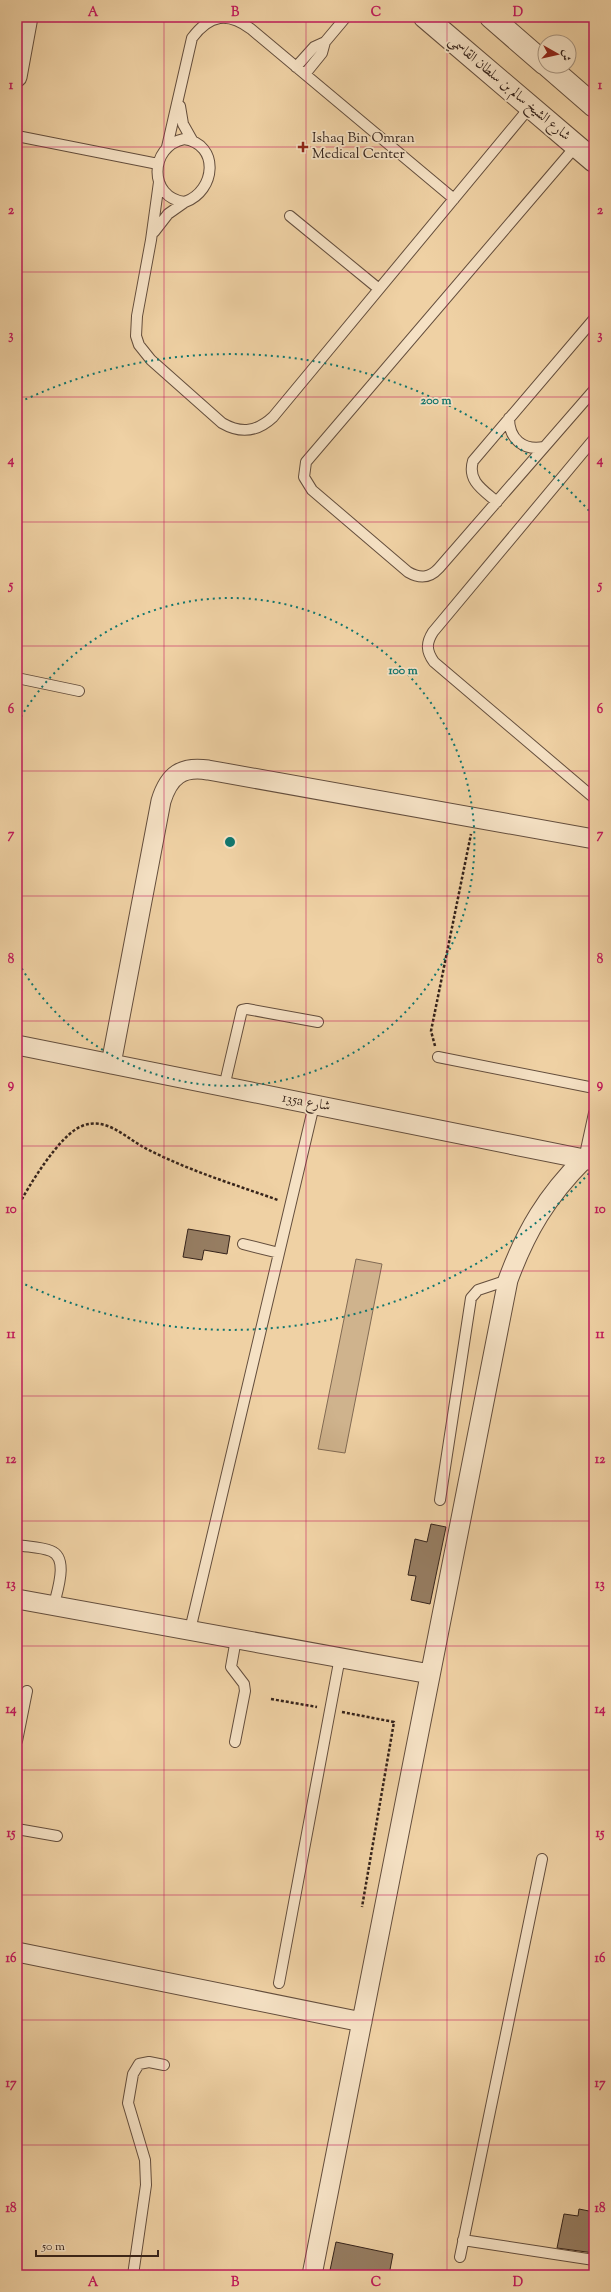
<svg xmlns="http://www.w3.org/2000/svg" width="611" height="2292" viewBox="0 0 611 2292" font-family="'Sorts Mill Goudy',Amiri,serif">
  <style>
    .green { fill: #cfb38d; stroke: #826b54 }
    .building { fill: #967d62; stroke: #35231b }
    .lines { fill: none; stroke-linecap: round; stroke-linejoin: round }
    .service-casing { stroke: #644e3d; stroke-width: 12 }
    .minor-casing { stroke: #644e3d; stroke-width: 21 }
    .tertiary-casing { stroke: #644e3d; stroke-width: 24 }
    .path { stroke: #35231b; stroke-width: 2.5; stroke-dasharray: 3 2; stroke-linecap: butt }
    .service { stroke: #f5e1c4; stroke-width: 10 }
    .minor { stroke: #f5e1c4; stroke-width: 19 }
    .tertiary { stroke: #f5e1c4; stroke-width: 22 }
    .grid { fill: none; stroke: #c2185b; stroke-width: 1; stroke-opacity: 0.55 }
    .ring { fill: none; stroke: #0f766e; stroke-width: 2; stroke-dasharray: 2 4 }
    .poi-dot { fill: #8f2418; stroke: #f5e1c4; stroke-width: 1.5 }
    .labels { text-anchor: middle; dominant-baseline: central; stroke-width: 3.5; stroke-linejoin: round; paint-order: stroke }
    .street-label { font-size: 14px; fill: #35231b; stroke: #f5e1c4 }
    .poi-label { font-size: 14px; fill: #35231b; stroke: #f5e1c4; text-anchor: start }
    .centre { fill: #0f766e; stroke: #f5e1c4; stroke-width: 2 }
    .ring-label { font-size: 12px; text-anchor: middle; font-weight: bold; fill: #0f766e; stroke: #f5e1c4; stroke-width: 3.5; stroke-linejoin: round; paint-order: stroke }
    .neatline { fill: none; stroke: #c2185b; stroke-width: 1.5 }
    .grid-label { font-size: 13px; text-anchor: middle; font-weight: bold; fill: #c2185b }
  </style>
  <rect width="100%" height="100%" fill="#efd1a4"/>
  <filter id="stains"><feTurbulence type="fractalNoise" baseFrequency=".005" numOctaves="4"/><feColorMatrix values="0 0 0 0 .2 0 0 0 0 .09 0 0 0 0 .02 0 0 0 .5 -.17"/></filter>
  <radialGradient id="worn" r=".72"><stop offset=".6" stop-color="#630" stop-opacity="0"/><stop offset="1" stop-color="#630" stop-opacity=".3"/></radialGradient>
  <path class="green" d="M356,1259L382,1264L345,1453L318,1449Z"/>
  <path class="building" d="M188,1229L230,1236L227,1254L204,1250L202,1260L183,1257Z
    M431,1524L446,1527L430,1604L411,1600L416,1576L408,1575L415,1539L427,1542Z
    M579,2209L594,2212V2253L557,2248L564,2214L578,2216Z
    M336,2242L393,2254L389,2275H329Z"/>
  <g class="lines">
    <g class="service-casing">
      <path id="service" d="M296,67L314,47L325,42L346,17
        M305,74L322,53L325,42
        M180,106L183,124L192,140
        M17,136L158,164
        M184,139C220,144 216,191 185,202C148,198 149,146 184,139Z
        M576,146L306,462L304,477L312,490L408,572C420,579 430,578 439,568L594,390
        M167,147L192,38C210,14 228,12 251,29L454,199
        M159,182L151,240L137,316L136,336L139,345L151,360L222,423C241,434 257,432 273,417L530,107
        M290,216L379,289
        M154,232L168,214L185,202
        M509,418C509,439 523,451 544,447
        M594,439L433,632C426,643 426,651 434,662L594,798
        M497,502C483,490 467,481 473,461L594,319
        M17,678L79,691
        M438,1057L594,1088
        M224,1087L242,1010L247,1009L318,1022
        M584,1159L594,1113
        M243,1244L279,1253
        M440,1500L471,1298L478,1290L508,1280
        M17,1545C28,1547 41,1547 51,1551C69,1558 57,1591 54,1605
        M190,1630L314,1105
        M17,1741L27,1691
        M235,1742L245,1691L244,1684L231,1667L236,1639
        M17,1829L57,1836
        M279,1983L340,1657
        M463,2240L594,2260
        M460,2257L542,1859
        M133,2275L146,2185L145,2160L128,2103L133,2074L139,2064L149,2062L164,2065"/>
    </g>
    <g class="minor-casing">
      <path id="minor" d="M17,77L28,17
        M17,1045L594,1161
        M111,1064L161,801C169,775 182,766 208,770L594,839
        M17,1599L430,1674
        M17,1952L362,2022
        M312,2275L508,1280C526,1231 547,1196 584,1159"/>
    </g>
    <g class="tertiary-casing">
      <path id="tertiary" d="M425,17L594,161
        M491,17L545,64
        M548,66L594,106"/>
    </g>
    <path class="path" d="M435,1046L431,1031L471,834
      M17,1208C28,1187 60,1134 82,1126C106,1116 126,1138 145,1148C187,1170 233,1184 278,1200
      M271,1699L317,1707
      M342,1712L394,1722L362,1907"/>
    <use href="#service" class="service"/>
    <use href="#minor" class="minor"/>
    <use href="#tertiary" class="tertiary"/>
  </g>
  <path class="grid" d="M164,17V2275M306,17V2275M447,17V2275M17,147H594M17,272H594M17,397H594M17,522H594M17,646H594M17,771H594M17,896H594M17,1021H594M17,1146H594M17,1271H594M17,1396H594M17,1521H594M17,1646H594M17,1770H594M17,1895H594M17,2020H594M17,2145H594"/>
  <g class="ring">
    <path d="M18 722A244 244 0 1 1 18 962"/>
    <path d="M593 1169A488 488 0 0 1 20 1282M20 402A488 488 0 0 1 593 515"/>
  </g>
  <path class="poi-dot" d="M301 141h4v4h4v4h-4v4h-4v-4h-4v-4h4z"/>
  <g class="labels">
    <g class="street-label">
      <text transform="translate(509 89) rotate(40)">شارع الشيخ سالم بن سلطان القاسمي</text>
      <text transform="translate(306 1103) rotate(11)">135a شارع</text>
    </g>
    <g class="poi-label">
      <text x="312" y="139">Ishaq Bin Omran<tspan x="312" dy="16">Medical Center</tspan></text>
    </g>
  </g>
  <circle cx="230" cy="842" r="6" class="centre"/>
  <g class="ring-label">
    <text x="436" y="404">200 m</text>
    <text x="403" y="674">100 m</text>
  </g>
  <rect width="611" height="2292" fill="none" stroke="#efd1a4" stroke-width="44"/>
  <g transform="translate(557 54) rotate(98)"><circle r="19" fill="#f5e1c4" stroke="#a89580"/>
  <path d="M0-3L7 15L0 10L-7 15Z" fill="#8f2418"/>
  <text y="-6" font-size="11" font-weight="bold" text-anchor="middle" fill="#35231b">ش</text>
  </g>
  <path d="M36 2250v6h122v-6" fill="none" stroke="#35231b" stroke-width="2"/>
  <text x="42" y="2250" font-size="12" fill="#35231b" stroke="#f5e1c4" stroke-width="3" paint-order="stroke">50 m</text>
  <rect x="22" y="22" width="567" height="2248" class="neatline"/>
  <g class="grid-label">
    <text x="93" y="16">A</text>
    <text x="235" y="16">B</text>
    <text x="376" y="16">C</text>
    <text x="518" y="16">D</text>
    <text x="11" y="89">1</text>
    <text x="600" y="89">1</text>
    <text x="11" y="214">2</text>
    <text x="600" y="214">2</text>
    <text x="11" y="339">3</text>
    <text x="600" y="339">3</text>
    <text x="11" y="464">4</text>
    <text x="600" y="464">4</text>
    <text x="11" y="589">5</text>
    <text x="600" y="589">5</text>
    <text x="11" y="713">6</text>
    <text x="600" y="713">6</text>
    <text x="11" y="838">7</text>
    <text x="600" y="838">7</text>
    <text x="11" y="963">8</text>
    <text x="600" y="963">8</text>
    <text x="11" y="1088">9</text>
    <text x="600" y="1088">9</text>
    <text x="11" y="1213">10</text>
    <text x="600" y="1213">10</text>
    <text x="11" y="1338">11</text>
    <text x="600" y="1338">11</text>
    <text x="11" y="1463">12</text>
    <text x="600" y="1463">12</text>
    <text x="11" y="1588">13</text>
    <text x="600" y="1588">13</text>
    <text x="11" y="1713">14</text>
    <text x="600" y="1713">14</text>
    <text x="11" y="1837">15</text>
    <text x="600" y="1837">15</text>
    <text x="11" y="1962">16</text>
    <text x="600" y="1962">16</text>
    <text x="11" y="2087">17</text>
    <text x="600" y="2087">17</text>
    <text x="11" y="2212">18</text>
    <text x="600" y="2212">18</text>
    <text x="93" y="2286">A</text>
    <text x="235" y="2286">B</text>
    <text x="376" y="2286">C</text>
    <text x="518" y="2286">D</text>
  </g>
  <rect width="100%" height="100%" filter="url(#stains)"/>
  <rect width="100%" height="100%" fill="url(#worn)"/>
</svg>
